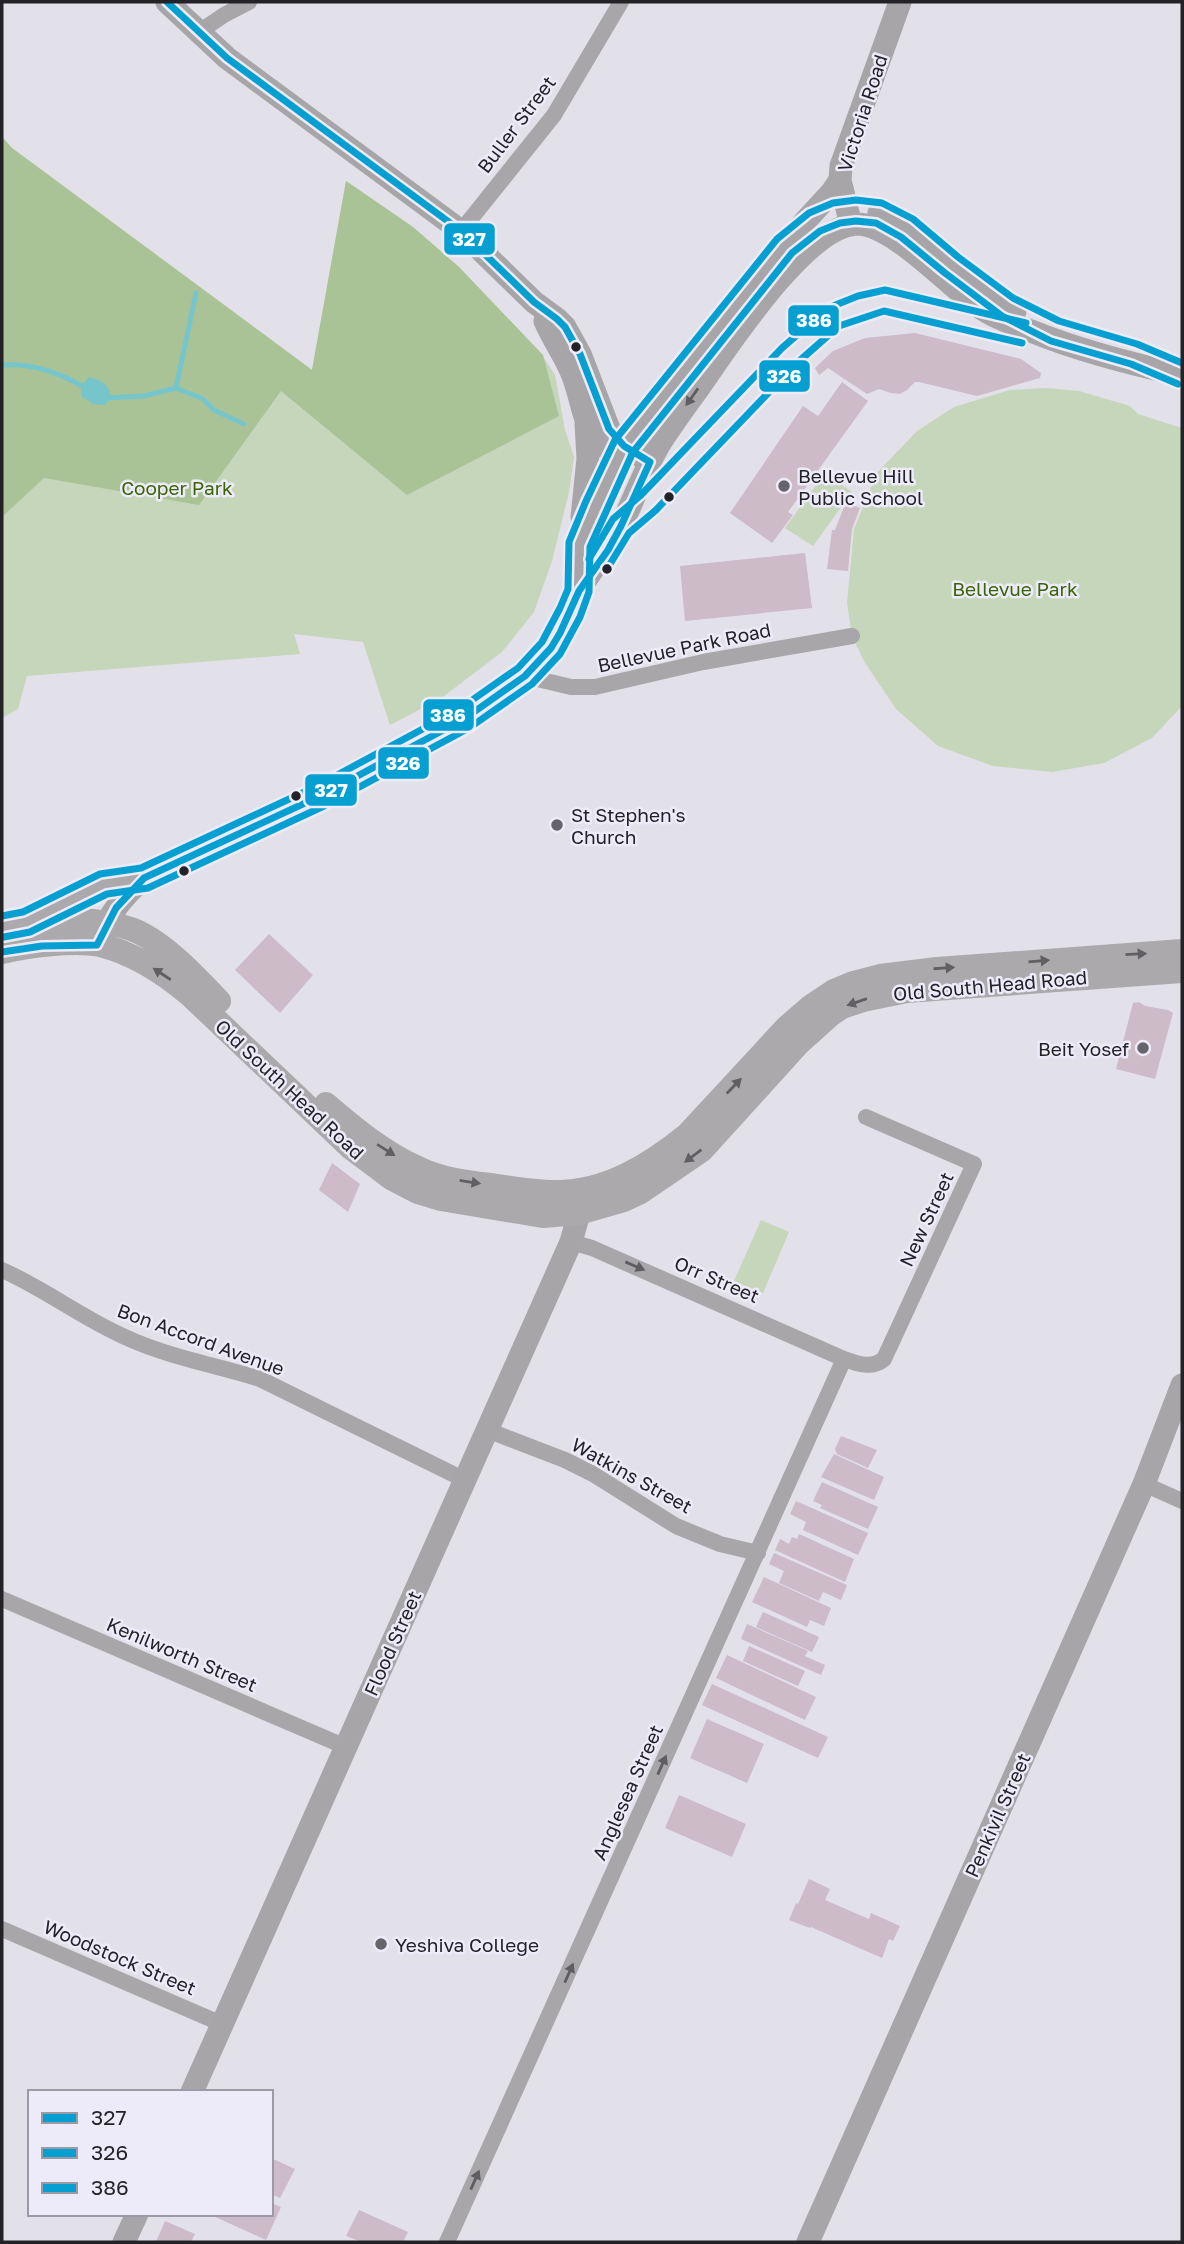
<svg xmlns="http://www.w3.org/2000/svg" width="1184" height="2244" viewBox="0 0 1184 2244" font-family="'Golos Text',sans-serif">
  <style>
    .green { fill: #c5d6bb }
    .forest { fill: #a9c397 }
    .water { fill: #76c5cb }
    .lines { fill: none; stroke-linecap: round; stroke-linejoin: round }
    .stream { stroke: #76c5cb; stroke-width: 5 }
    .building { fill: #cdbbc8 }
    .street { stroke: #a8a6a8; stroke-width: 16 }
    .secondary { stroke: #a8a5a8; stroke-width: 23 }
    .primary { stroke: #aca9ac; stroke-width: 24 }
    .bus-1-casing { stroke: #edebf9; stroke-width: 12 }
    .bus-2-casing { stroke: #edebf9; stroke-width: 12 }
    .bus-3-casing { stroke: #edebf9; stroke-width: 12 }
    .bus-1 { stroke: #059fd1; stroke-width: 7 }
    .bus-2 { stroke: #059fd1; stroke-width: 7 }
    .bus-3 { stroke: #059fd1; stroke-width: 7 }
    .oneway { fill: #5f5d61 }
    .oneway2 { fill: #615f63 }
    .bus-dot { fill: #232227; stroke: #edebf9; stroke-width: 2.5 }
    .poi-dot { fill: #66646b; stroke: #edebf9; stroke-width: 2.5 }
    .labels { text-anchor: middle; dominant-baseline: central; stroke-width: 5; stroke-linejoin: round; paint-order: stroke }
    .street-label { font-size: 19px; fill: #232227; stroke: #edebf9 }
    .poi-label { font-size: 19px; fill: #232227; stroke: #edebf9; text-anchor: start }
    .park-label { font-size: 19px; fill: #3a6505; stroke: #edebf9 }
    .line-badge { stroke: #edebf9; stroke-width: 2.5 }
    .badge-label { font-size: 19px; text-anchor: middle; font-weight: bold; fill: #fff }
  </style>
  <rect width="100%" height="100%" fill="#e2e0e8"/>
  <path class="green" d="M2,137L12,148L312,370L346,181L413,227L459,267L542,355L555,375L565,430L574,457L569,492L552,561L534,612L502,652L440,699L390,725L363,642L294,634L300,654L27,676L18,709L2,718Z
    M1046,388L1079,391L1130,406L1138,414L1182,428V706L1152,738L1104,763L1052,772L993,766L938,746L896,709L865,663L852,636L847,603L854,529L877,473L917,431L954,407L1010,390Z
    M825,473L852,492L813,546L785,528Z
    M761,1220L789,1232L763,1293L734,1281Z"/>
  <path class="forest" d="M2,137L12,148L312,370L346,181L413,227L459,267L543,355L559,416L407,495L281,391L199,505L44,478L2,517Z"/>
  <path class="water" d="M89,377C102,381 109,383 111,398L105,405L93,404L82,397L81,386Z"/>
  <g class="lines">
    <path class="stream" d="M2,365C32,363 61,373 87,389
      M176,388L196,293
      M104,398L144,396L176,388L203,399L214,410L244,424"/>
  </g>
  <path class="building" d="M915,333L1021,359L1041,373L1040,378L977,396L919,382H915L907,390L900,394L891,393L879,389L867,394L828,368L819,375L815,368L833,351L865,338Z
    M842,382L868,401L788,512L793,515L772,543L730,513L803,406L818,416Z
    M846,502L860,508L852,529L848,571L827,569L832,530H835Z
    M805,553L812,608L685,621L680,566Z
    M269,934L313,975L280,1013L235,970Z
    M1139,1002L1145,1006L1168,1010L1173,1013L1155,1079L1116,1069L1133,1003Z
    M332,1163L360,1184L348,1212L319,1190Z
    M841,1436L877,1450L868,1468L837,1454L835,1449Z
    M834,1454L884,1477L874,1500L821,1477Z
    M822,1482L878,1507L868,1529L820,1508L822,1505L813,1501Z
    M796,1501L868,1533L858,1555L803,1530L806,1522L790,1514Z
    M799,1534L854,1559L845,1582L775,1550L780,1539L789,1544L792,1537L797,1539Z
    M774,1553L847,1585L841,1600L823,1592L819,1601L779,1583L784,1571L769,1564Z
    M764,1577L831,1608L824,1626L810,1620L807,1627L752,1602Z
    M763,1612L819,1637L812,1652L756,1627Z
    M747,1624L808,1651L805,1656L825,1665L821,1675L741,1639Z
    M749,1646L805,1671L798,1686L743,1661Z
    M727,1655L816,1697L805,1720L716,1678Z
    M712,1684L828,1737L818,1758L702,1705Z
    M707,1719L764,1744L747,1783L690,1758Z
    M679,1795L746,1824L732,1857L665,1828Z
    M809,1879L830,1889L825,1900L869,1919L871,1913L900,1926L893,1941L889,1939L882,1958L811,1927L810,1928L789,1920L796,1903L798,1904Z
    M271,2158L295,2169L280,2198L271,2194Z
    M271,2203L281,2207L266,2240L209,2214H271Z
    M359,2210L408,2232L403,2242H362L346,2236Z
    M165,2221L195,2234L191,2242H156Z"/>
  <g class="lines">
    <path class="street" d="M199,32L224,15L249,2
      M461,231L554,115L621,2
      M525,676L571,687H595L703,662L852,636
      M571,1242L592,1248L844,1359C858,1364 872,1369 884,1359L974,1164L866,1117
      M2,1270C45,1289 82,1318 125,1337C168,1357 215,1365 260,1379L465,1480
      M487,1430L565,1460L593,1474L676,1526L720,1544L758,1553
      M1144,1484L1182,1501
      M2,1599L346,1747
      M2,1929L222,2024
      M447,2242L844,1359"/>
    <path class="secondary" d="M167,2L227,58L461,231L534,302L557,319L565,327L580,354L609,429L624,446L650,462
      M879,213C930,236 965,286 1015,311
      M851,225L840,180L841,166L900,2
      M545,321C553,340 566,357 573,376C587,414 579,428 616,455
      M582,517L588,459L586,423
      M579,591V545L595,506L624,446L743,297L807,219L832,192L840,180
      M99,940C109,914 123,896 144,878C229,839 314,799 397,755C455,723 526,693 560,633C568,619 572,603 580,589C593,567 609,549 621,526C634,499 644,471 659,445C671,426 685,407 698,389C727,348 805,226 857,224C892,224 947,284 975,304C991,316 1012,324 1031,331C1080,351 1131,364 1182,375
      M192,2092L571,1242L579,1213V1194
      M124,2242L137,2214
      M808,2242L1144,1484L1182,1385"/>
    <path class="primary" d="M33,919L57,905L104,884L144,878
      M2,927C41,920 93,915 131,929C162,940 196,977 219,1001
      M2,952C28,946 73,940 100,945C133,953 164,973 190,995L351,1148L391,1178L418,1192L441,1199L543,1216L579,1213L624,1200L639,1193L702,1150L799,1043L829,1016L842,1007L863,1000L907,991L1182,971
      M326,1104C354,1128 384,1153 418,1168C440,1179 465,1182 490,1185C511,1188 533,1192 554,1192C605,1193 650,1165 688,1134L787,1027L810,1007L834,991L853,983L880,976L937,969L1182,951"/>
    <g class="bus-1-casing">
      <path id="bus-1" d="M2,952L42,946L97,945L116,908L144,878L320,796L464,719L525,676L551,648L560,633L579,591L608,550L621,526L650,462L624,446L609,429L580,354L565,327L557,319L534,302L461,231L227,58L167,2"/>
    </g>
    <g class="bus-2-casing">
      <path id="bus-2" d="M607,569L629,533L656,510L797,363L839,326L884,311L1022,343
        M4,937L30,932L107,894L148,888L324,806L469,728L532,684L560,654L580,617L589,592L590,547L633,452L792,253L820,231L840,223L856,221L876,223L901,237L945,273L1002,316L1051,341L1131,364L1178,384"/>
    </g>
    <g class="bus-3-casing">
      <path id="bus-3" d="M589,559L613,519L641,495L782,348L828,308L858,296L885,290L1026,323
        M2,916L23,912L100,874L141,868L315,787L458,710L518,668L542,642L560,608L568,589L569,542L586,501L615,440L777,239L809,213L833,203L856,200L882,203L913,219L958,257L1013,298L1059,321L1137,344L1182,363"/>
    </g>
    <use href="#bus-1" class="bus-1"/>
    <use href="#bus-2" class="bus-2"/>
    <use href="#bus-3" class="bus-3"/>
  </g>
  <defs><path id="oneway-solid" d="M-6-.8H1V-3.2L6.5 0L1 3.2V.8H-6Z" transform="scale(1.75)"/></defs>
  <g class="oneway">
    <use href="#oneway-solid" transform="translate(692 397) rotate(125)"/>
    <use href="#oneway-solid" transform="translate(635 1266) rotate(23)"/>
    <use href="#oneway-solid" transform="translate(662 1765) rotate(-66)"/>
    <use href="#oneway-solid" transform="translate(569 1973) rotate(-66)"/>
    <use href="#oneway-solid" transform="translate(475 2180) rotate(-66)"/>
  </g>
  <g class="oneway2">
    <use href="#oneway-solid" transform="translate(1136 954) rotate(-3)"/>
    <use href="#oneway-solid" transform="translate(1039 961) rotate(-5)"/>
    <use href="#oneway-solid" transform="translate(944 968) rotate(-4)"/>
    <use href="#oneway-solid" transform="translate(162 974) rotate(-147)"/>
    <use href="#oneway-solid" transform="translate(857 1002) rotate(161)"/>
    <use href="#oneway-solid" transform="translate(734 1086) rotate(-46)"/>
    <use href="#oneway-solid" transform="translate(386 1150) rotate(32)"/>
    <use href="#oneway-solid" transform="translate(693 1156) rotate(143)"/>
    <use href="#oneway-solid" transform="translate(470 1182) rotate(9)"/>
  </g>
  <g class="bus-dot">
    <circle cx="576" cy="347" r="6"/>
    <circle cx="669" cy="497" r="6"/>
    <circle cx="607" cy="569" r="6"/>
    <circle cx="296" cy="796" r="6"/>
    <circle cx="184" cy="871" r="6"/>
  </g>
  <g class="poi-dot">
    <circle cx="784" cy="486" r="7"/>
    <circle cx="557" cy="825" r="7"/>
    <circle cx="1143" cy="1048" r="7"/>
    <circle cx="381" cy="1944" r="7"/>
  </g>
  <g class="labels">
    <g class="street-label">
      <text transform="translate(862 113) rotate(-72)">Victoria Road</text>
      <text transform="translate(516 124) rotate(-53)">Buller Street</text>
      <text transform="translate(684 647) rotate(-12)">Bellevue Park Road</text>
      <text transform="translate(990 985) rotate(-5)">Old South Head Road</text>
      <text transform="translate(290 1089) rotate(43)">Old South Head Road</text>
      <text transform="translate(926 1219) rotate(-65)">New Street</text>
      <text transform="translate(717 1279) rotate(23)">Orr Street</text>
      <text transform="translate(201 1339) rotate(20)">Bon Accord Avenue</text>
      <text transform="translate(632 1475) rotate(29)">Watkins Street</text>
      <text transform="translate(392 1643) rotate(-66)">Flood Street</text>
      <text transform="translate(182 1654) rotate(23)">Kenilworth Street</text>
      <text transform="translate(627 1792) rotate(-66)">Anglesea Street</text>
      <text transform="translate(997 1815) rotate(-66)">Penkivil Street</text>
      <text transform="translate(120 1957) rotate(23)">Woodstock Street</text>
    </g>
    <g class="poi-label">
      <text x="798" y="475">Bellevue Hill<tspan x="798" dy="22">Public School</tspan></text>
      <text x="571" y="814">St Stephen's<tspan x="571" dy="22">Church</tspan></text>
      <text x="1129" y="1048" text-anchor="end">Beit Yosef</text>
      <text x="395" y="1944">Yeshiva College</text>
    </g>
    <g class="park-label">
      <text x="177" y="487">Cooper Park</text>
      <text x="1015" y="588">Bellevue Park</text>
    </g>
  </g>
  <g class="line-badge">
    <rect x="443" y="222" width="53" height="34" rx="7" fill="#059fd1"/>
    <rect x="787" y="304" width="53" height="33" rx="7" fill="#059fd1"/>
    <rect x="758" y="359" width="53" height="34" rx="7" fill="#059fd1"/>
    <rect x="422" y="698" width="53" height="34" rx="7" fill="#059fd1"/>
    <rect x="377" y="746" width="53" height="34" rx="7" fill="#059fd1"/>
    <rect x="304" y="773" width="54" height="34" rx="7" fill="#059fd1"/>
  </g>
  <g class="badge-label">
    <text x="469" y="246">327</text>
    <text x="814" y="327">386</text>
    <text x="784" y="383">326</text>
    <text x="448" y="722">386</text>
    <text x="403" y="770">326</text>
    <text x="331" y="797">327</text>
  </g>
  <rect width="1184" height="2244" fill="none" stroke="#232227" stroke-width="7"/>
  <rect x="28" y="2090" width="245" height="126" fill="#edebf9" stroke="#9c9ba5" stroke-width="2"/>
  <rect x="42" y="2113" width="35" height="10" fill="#059fd1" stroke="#9c9ba5" stroke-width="2"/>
  <text x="91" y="2125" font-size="21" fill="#232227">327</text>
  <rect x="42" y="2148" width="35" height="10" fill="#059fd1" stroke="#9c9ba5" stroke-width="2"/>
  <text x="91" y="2160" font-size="21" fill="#232227">326</text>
  <rect x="42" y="2183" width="35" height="10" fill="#059fd1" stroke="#9c9ba5" stroke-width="2"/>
  <text x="91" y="2195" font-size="21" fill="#232227">386</text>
</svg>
